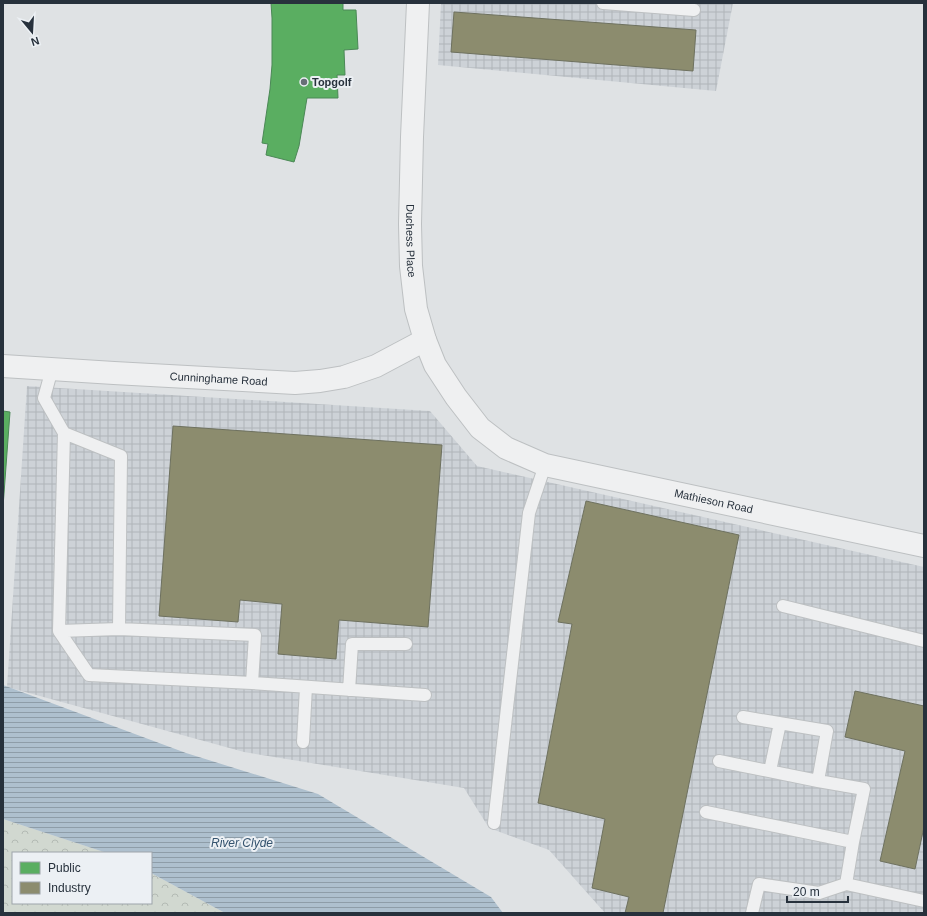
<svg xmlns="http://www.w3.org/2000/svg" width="927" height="916" viewBox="0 0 927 916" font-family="Arial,sans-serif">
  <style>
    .industrial { fill: url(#industrial-grid) }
    .forest { fill: url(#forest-crowns) }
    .water { fill: url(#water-rules) }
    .public { fill: #5aae61; stroke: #4b8856 }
    .industry { fill: #8c8c6e; stroke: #6e715f }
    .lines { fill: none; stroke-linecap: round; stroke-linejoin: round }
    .service-casing { stroke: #bdc0c2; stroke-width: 14 }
    .minor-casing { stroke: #bdc0c2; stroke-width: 24 }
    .service { stroke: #eff0f1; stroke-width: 12 }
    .minor { stroke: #eff0f1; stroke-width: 22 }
    .poi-dot { fill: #676f77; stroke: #ecf0f4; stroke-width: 1.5 }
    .labels { text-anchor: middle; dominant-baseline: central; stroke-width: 4; stroke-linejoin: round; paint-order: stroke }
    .poi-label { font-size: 11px; font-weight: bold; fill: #27313c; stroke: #ecf0f4; text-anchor: start }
    .street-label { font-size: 11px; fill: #27313c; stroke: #ecf0f4 }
    .water-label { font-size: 12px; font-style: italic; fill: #34536e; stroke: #ecf0f4 }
  </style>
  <defs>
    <pattern id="industrial-grid" width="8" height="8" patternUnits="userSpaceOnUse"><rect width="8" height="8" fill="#cdd2d7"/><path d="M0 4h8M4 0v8" fill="none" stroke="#b0b5b9"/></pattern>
    <pattern id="forest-crowns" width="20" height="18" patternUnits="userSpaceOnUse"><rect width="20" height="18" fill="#d1d8d0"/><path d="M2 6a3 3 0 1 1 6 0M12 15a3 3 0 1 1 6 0" fill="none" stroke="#b3bab4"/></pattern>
    <pattern id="water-rules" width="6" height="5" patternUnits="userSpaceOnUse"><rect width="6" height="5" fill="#aec0ce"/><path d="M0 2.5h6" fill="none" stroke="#8e9da8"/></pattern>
  </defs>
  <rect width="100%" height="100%" fill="#dfe2e4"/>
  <path class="industrial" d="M441,3H733L716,91L438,65Z
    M27,386L430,411L477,466L924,567V913H605L549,850L489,828L464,788L244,752L7,687Z"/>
  <path class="forest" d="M3,819L107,853H13V903H151V873L225,913H3Z"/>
  <path class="water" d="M3,685L186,753L318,794L491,897L503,913H225L151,873V853H107L3,819Z"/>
  <path class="public" d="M271,3H343V10H356L358,49L344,50L345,75H337L338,98H307L299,146L294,162L266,155L268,144L262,143L270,89L272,65V18Z
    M3,411L10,412L3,507Z"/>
  <path class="industry" d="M454,12L696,30L693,71L451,52Z
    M173,426L442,445L428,627L339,620L336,659L278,654L282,604L240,600L238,622L159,616Z
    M586,501L739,535L663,913H625L629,897L592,888L605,819L538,803L572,624L558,622Z
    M855,691L924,706V827L915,869L880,861L905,751L845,737Z"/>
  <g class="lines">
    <g class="service-casing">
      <path id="service" d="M603,3L694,10
        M52,369L44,398L64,433L121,456L119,629L255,635L252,683L425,695
        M64,433L59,631L119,629
        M783,606L924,641
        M59,631L89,675L252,683
        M349,690L352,644H406
        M743,717L827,731L818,781L864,789L853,842
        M303,742L306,687
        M719,761L818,781
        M770,771L780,723
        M706,812L853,842L846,884L924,901
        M494,823L529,513L545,465
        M752,913L759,884L819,893L846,884"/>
    </g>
    <g class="minor-casing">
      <g id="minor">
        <path id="s1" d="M418,3L412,137L410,224L411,266L416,309L425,340L435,365L456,397L480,428L506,448L545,465L924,546"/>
        <path id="s2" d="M3,366L114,373L295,383L320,381L344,377L376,366L425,340"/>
      </g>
    </g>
    <use href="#service" class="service"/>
    <use href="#minor" class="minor"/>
  </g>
  <circle class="poi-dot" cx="304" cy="82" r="4"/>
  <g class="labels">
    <g class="poi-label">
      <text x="312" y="82">Topgolf</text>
    </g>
    <g class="street-label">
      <text stroke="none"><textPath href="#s1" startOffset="238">Duchess Place</textPath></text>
      <text stroke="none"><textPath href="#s2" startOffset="216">Cunninghame Road</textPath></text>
      <text stroke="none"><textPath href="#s1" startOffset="691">Mathieson Road</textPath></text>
    </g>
    <g class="water-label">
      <text x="242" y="843">River Clyde</text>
    </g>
  </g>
  <rect width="927" height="916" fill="none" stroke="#27313c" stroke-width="8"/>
  <rect x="12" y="852" width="140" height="52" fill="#ecf0f4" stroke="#9da4aa"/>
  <rect x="20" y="862" width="20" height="12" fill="#5aae61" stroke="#9da4aa"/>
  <text x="48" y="872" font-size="12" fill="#27313c">Public</text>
  <rect x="20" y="882" width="20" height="12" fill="#8c8c6e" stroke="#9da4aa"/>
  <text x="48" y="892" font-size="12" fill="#27313c">Industry</text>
  <g transform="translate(32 32) rotate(162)" stroke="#ecf0f4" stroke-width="3" paint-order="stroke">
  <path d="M0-3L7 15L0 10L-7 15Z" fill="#27313c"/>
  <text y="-6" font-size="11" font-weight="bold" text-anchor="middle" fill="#27313c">N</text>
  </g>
  <path d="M787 896v6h61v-6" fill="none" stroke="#27313c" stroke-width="2"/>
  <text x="793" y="896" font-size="12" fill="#27313c" stroke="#ecf0f4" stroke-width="3" paint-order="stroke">20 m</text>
</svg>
